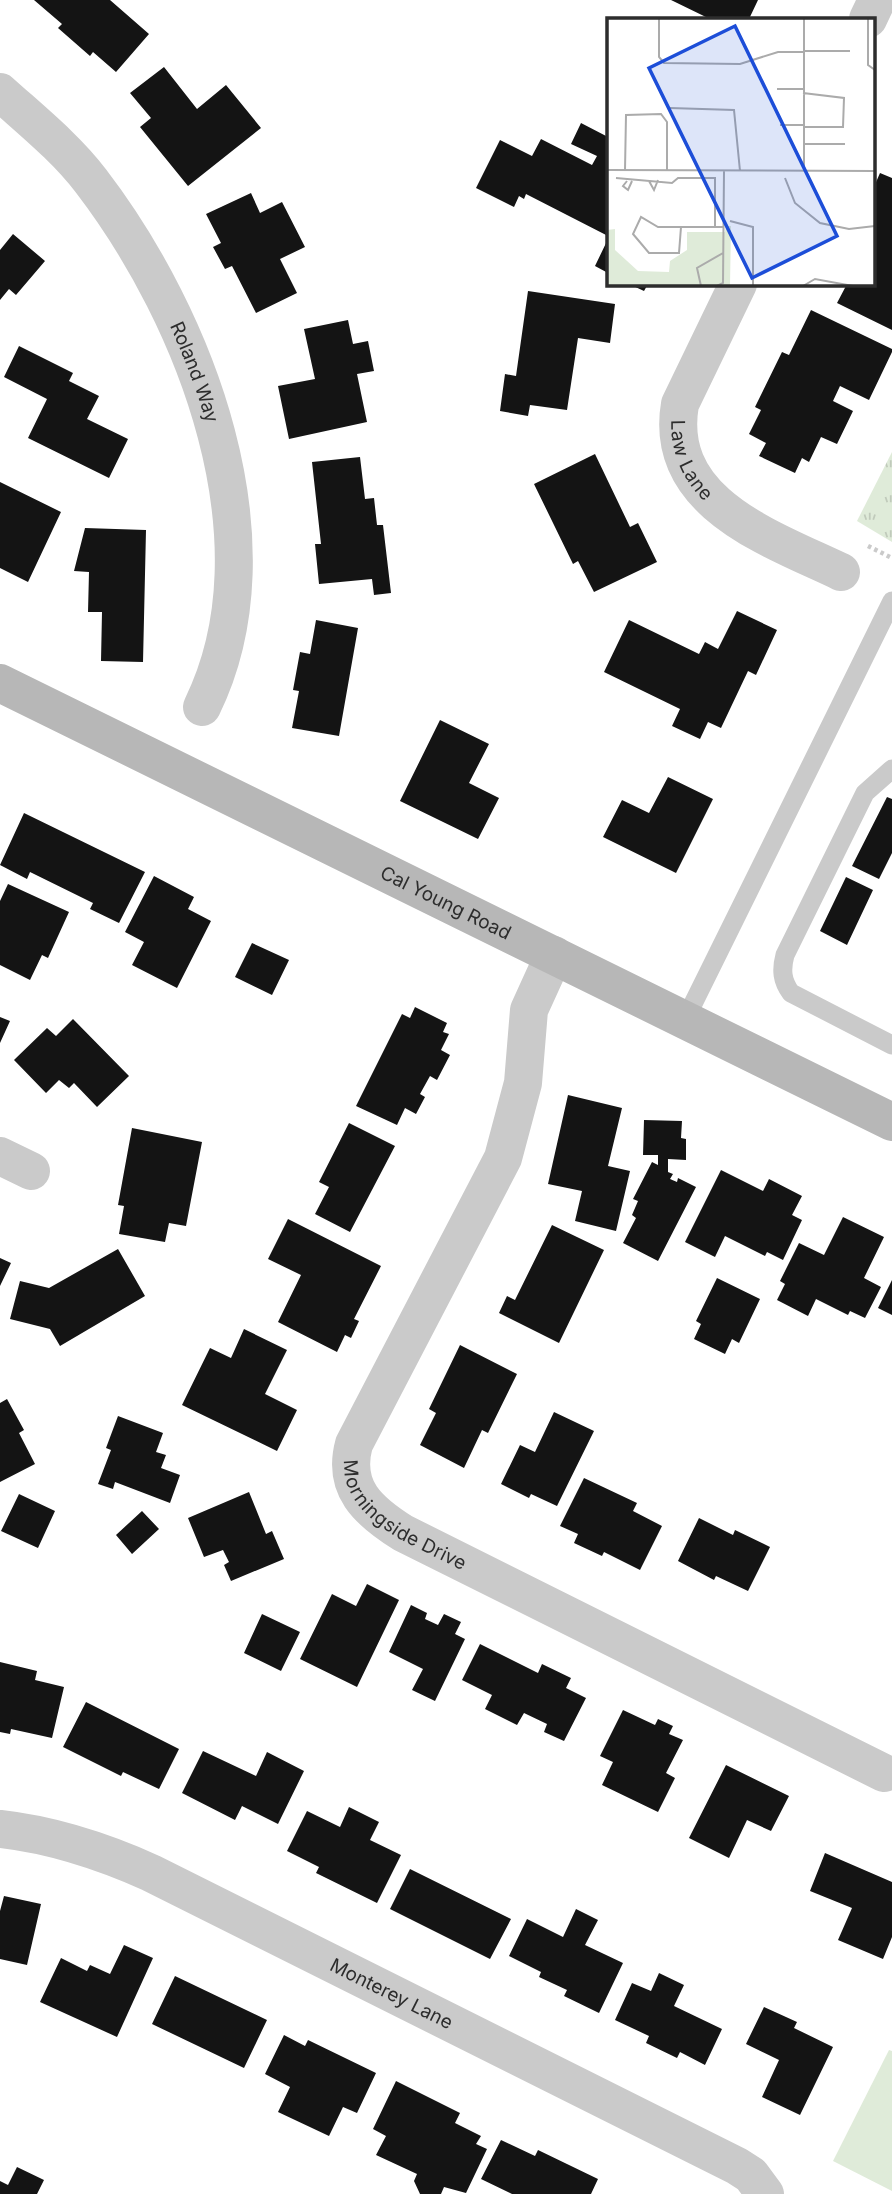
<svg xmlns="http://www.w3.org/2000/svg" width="892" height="2194" viewBox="0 0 892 2194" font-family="Inter,sans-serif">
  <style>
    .grass { fill: url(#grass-tufts) }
    .pitch { fill: #dfebd9 }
    .building { fill: #141414 }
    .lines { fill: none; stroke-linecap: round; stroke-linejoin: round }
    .path { stroke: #cacaca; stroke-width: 4.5; stroke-dasharray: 3.5 3.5; stroke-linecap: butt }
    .service { stroke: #cacaca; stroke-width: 19 }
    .minor { stroke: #cacaca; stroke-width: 38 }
    .secondary { stroke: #b7b7b7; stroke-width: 38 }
    .labels { text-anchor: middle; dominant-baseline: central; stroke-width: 7; stroke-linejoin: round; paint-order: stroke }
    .street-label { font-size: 19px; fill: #2d2d2d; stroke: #fff }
    .inset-road { fill: none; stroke: #ababab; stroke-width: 2 }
    .view { fill: #1d4ed8; fill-opacity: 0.15; stroke: #1d4ed8; stroke-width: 3.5 }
    .inset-edge { fill: none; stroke: #2d2d2d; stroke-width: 3.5 }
  </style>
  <defs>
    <pattern id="grass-tufts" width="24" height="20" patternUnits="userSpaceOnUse" patternTransform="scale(1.75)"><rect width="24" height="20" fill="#dfebd9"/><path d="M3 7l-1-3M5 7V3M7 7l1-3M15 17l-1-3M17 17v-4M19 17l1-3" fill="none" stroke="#c0cabb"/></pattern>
  </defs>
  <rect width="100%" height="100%" fill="#fff"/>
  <path class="grass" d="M892,452V542L857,521Z"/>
  <path class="pitch" d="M889,2050L892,2051V2191L833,2161Z"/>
  <path class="building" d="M34,0H110L149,34L116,72L93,52L90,56L58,28L62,24Z
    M671,0H758L749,19H710Z
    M164,67L197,109L226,85L261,128L188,186L140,127L151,118L130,93Z
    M581,123L608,137V236L526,194L524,199L519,196L514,207L476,188L500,140L532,156L541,139L592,165L597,156L571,144Z
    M880,173L892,178V330L837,303L847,284H873V189Z
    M251,193L260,213L282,202L305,247L280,259L297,293L256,313L232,266L225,269L213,247L221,243L206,214Z
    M13,234L45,261L16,295L9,289L0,300V250Z
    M608,239V273L595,266Z
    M629,284H648L644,291Z
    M528,291L615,304L610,343L578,338L567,410L530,405L528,416L500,411L505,374L516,376Z
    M811,310L892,349V352L869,400L840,386L833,401L853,411L837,444L821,437L809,462L802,458L795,473L759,456L766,443L749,434L761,410L755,407L782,352L789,355Z
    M348,320L353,344L368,341L374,371L357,374L367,422L289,439L278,386L315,379L304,329Z
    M19,346L73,373L69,381L99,396L87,419L128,439L109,478L28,438L47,399L4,377Z
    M595,454L630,527L638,523L657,562L594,592L578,561L573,564L534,484Z
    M360,457L365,499L374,498L377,525H383L391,593L374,595L372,579L319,584L315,544H321L312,462Z
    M0,482L61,512L28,582L0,568Z
    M85,528L146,530L143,662L101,661L102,612H88L89,572L74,571Z
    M737,611L777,630L756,675L748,671L721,728L708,722L700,739L672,726L680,709L604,672L629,620L699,654L705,642L718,649Z
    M316,620L358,628L339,736L292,728L299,691L293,690L300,652L310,654Z
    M440,720L489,744L469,783L499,798L478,839L400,801Z
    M668,777L713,799L676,873L603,837L622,800L649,813Z
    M887,797L892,799V853L879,879L852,866Z
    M24,813L145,872L119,923L90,909L93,903L30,872L27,879L0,865Z
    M154,876L194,897L188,909L211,921L177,988L132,965L144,942L125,932Z
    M846,877L873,890L847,945L820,931Z
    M8,884L69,912L48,958L42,955L30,980L0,965V901Z
    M252,943L289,960L272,995L235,977Z
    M415,1007L447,1023L443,1032L449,1034L441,1050L450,1055L437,1080L430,1076L420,1094L425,1097L416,1114L405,1108L397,1125L356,1106L402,1014L410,1018Z
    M0,1017L10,1021L0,1043Z
    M73,1019L129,1076L97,1107L74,1083L69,1088L59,1080L46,1093L14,1060L47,1028L56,1036Z
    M568,1095L622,1108L608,1166L630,1171L616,1231L575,1221L582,1191L548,1184Z
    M644,1120L682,1121L681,1138L686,1139V1160L668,1159V1172L673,1174L670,1179L677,1182L678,1178L696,1187L658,1261L623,1243L636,1218L632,1215L638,1201L633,1199L652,1162L658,1165V1155H643Z
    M349,1123L395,1146L350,1232L315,1214L329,1187L319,1182Z
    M132,1128L202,1142L186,1226L169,1223L165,1242L119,1234L124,1206L118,1205Z
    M721,1170L763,1191L769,1179L802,1196L792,1215L802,1220L783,1260L767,1252L765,1256L725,1236L715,1257L685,1242Z
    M843,1217L884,1237L864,1278L881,1287L865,1318L850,1311L848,1315L816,1299L808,1316L777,1300L785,1284L780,1281L799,1243L824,1255Z
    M288,1219L381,1266L354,1319L359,1321L351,1338L345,1335L337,1352L278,1322L301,1275L268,1259Z
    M552,1225L604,1250L559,1343L499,1313L507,1296L515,1300Z
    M118,1249L145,1296L60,1346L50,1329L10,1319L20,1281L49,1288Z
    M0,1258L11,1263L0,1286Z
    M717,1278L760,1299L739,1343L732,1339L725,1354L694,1339L701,1324L696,1321Z
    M892,1280V1315L878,1308Z
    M244,1329L287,1350L265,1394L297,1410L277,1451L182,1405L210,1348L231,1358Z
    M460,1345L517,1374L488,1433L482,1430L464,1468L420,1445L436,1413L429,1409Z
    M7,1399L24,1430L19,1433L35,1464L0,1482V1403Z
    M554,1412L594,1431L557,1506L531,1494L529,1498L501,1484L520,1445L535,1452Z
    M118,1416L163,1433L156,1452L166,1455L161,1468L180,1475L170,1503L115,1482L113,1489L98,1484L111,1450L106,1448Z
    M584,1478L637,1503L633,1511L662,1526L640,1570L604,1552L602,1556L574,1543L578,1534L560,1526Z
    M249,1492L266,1534L272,1531L284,1559L231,1581L224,1565L229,1562L223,1550L204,1557L188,1518Z
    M19,1494L55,1511L38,1548L1,1531Z
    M142,1511L159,1529L132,1554L116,1535Z
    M699,1518L733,1535L735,1530L770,1547L748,1591L716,1576L714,1580L678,1561Z
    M367,1584L399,1600L357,1687L300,1659L332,1594L356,1606Z
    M411,1605L427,1613L425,1619L438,1625L444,1614L461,1622L455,1634L465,1639L435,1701L412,1690L423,1669L389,1652Z
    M262,1614L300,1632L281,1671L244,1653Z
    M480,1644L538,1673L542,1664L571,1678L566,1688L586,1698L564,1741L544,1732L547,1724L524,1713L517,1725L485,1709L492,1695L462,1680Z
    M0,1662L37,1671L35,1680L64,1687L52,1738L11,1729L10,1734L0,1732Z
    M86,1702L179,1749L159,1789L123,1772L121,1776L63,1747Z
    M623,1710L655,1725L658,1719L673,1726L669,1734L683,1740L666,1773L675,1778L658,1812L602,1785L613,1762L600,1756Z
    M203,1751L256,1776L267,1752L304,1771L278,1824L242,1806L235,1820L182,1793Z
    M726,1765L789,1796L771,1831L747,1820L729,1858L689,1838Z
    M349,1807L379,1822L370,1840L401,1855L377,1903L316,1873L319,1867L287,1851L307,1811L340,1827Z
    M825,1853L892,1882V1937L883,1959L838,1940L852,1908L810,1891Z
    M410,1869L511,1919L490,1959L390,1909Z
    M4,1896L41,1904L27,1965L0,1959V1911Z
    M576,1909L598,1920L585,1945L623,1963L599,2013L564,1996L567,1990L539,1977L541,1972L509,1956L527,1919L563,1937Z
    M124,1945L153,1958L117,2037L40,2002L61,1958L87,1971L90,1965L110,1974Z
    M659,1973L684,1985L674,2006L722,2029L705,2065L680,2052L677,2058L646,2043L649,2036L615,2020L632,1983L651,1991Z
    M175,1976L267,2020L244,2068L152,2024Z
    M764,2007L797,2022L794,2028L833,2047L800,2115L762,2097L779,2060L746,2044Z
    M284,2035L305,2046L308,2040L376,2073L357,2113L343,2107L329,2136L278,2112L290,2087L265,2074Z
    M396,2081L460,2113L455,2123L481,2136L476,2144L487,2149L466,2193L444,2187L441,2194H420L414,2181L417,2174L376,2155L386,2136L373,2129Z
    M501,2140L535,2156L538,2150L598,2179L591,2194H512L481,2179Z
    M17,2167L44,2180L37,2194H0V2181L8,2185Z"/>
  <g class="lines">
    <path class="path" d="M868,546L892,558"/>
    <path class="service" d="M892,769L865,793L785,955C781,970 782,981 791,993L892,1045
      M685,1020L892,601"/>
    <g class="minor">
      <path d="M868,19L877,0"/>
      <path id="s1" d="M0,92C31,120 66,148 91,181C196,318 283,542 202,707"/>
      <path id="s2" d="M738,284L680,404C663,503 770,538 841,572"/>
      <path id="s3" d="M554,955L529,1010L523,1083L503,1158L354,1444C342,1488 368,1511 403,1533L884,1773"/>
      <path d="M0,1156L31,1171"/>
      <path id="s4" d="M0,1829C54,1835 102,1851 151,1873L737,2166L751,2175L765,2194"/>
    </g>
    <path class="secondary" id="s5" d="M0,683L892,1122"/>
  </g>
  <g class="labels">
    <g class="street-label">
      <text stroke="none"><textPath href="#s1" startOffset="346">Roland Way</textPath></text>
      <text stroke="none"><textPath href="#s2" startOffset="192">Law Lane</textPath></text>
      <text stroke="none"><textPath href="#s5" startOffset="497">Cal Young Road</textPath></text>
      <text stroke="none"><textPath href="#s3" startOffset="632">Morningside Drive</textPath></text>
      <text stroke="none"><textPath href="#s4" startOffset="427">Monterey Lane</textPath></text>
    </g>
  </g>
  <g transform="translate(607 18)">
    <rect width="268" height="268" fill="#fff"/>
    <path d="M119,208H124L123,268H0V212L8,211V232L31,253L62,254L63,243L80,232V214H118Z" fill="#dfebd9"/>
    <path class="inset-road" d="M52,0V39L57,45L133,46L171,34H196M197,0V153M261,0V47L268,52M196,33H243M170,71H196M196,75L237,80L236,109H197M63,90L127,92L133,153M173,107H197M197,126H238M0,152L268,153M18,152L19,97L54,96L60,104V152M9,160L65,165L71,160H108V209H117M178,160L188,185L213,205L242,211L268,208M20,163L16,168L21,172L25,163M42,163L47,172L51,162M123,203L146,209V268M74,209L72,235H42L26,216L34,199L51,209H108M94,268L90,250L116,235M110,268L116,265L117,153M196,268L208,261L246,268"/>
    <path class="view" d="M128,8L230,218L145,260L42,50Z"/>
    <rect width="268" height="268" class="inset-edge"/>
  </g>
</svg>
